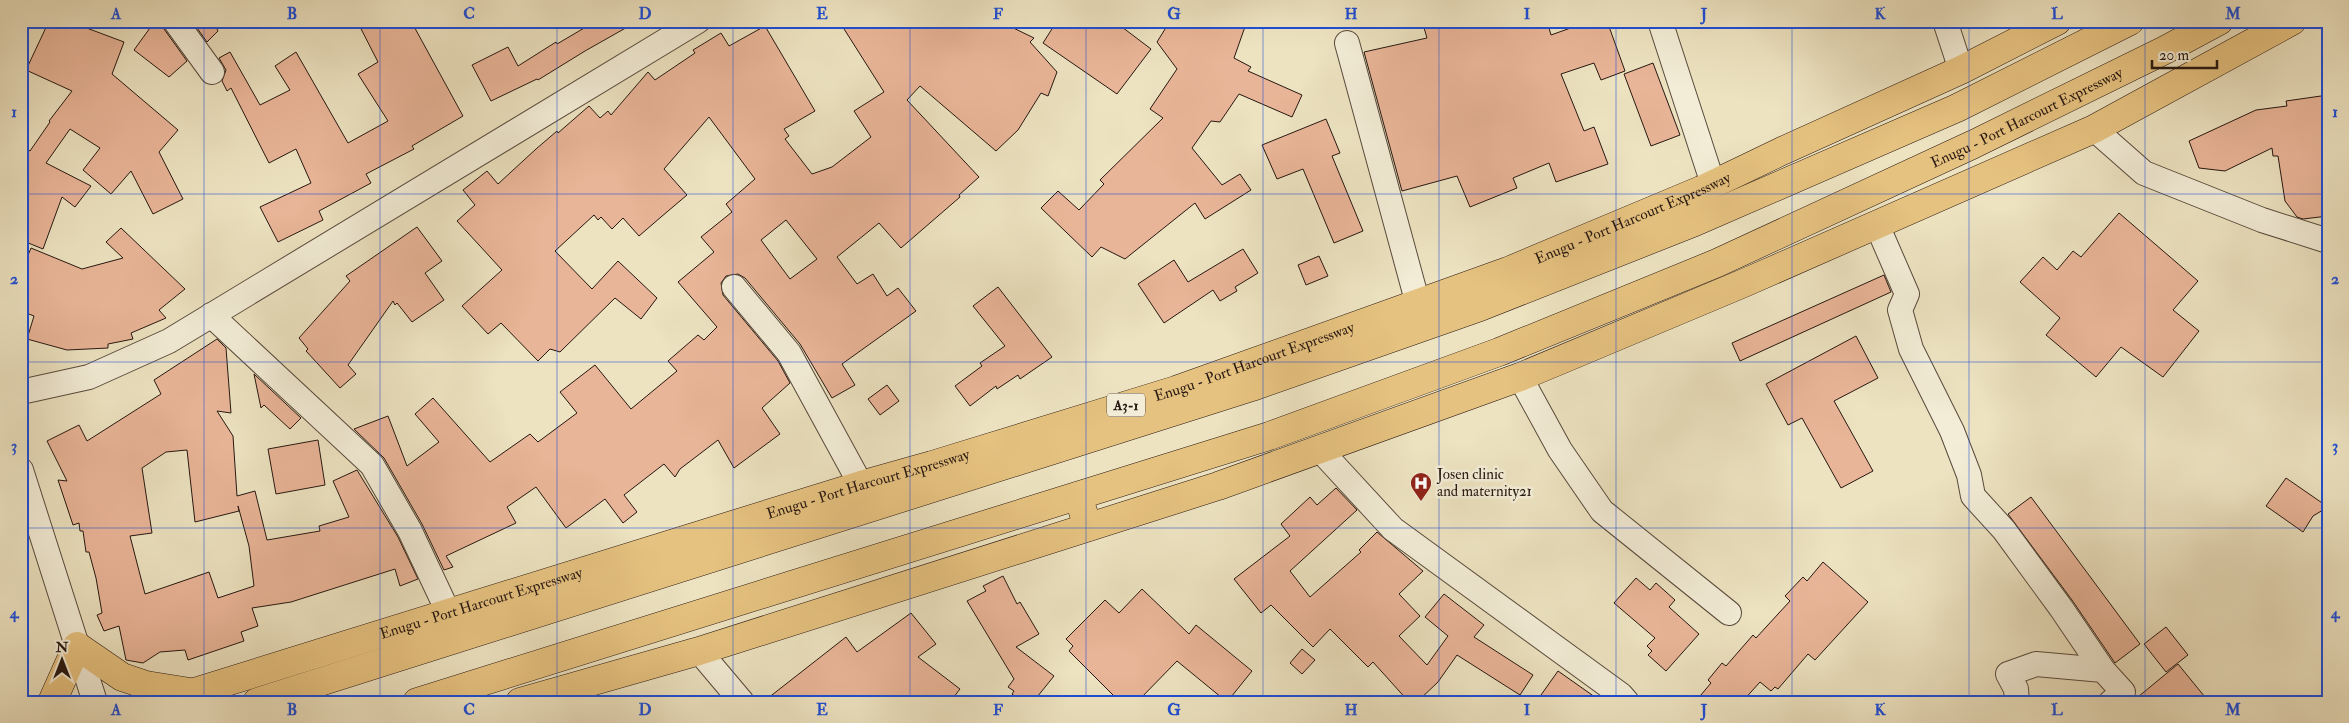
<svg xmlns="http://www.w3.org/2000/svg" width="2349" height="723" viewBox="0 0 2349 723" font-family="'IM FELL Double Pica',serif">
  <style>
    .building { fill: #e9b598; stroke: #261710; fill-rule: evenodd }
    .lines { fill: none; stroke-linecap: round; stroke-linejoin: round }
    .minor-casing { stroke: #584a3c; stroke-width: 26 }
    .major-casing { stroke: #261710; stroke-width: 29 }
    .highway-casing { stroke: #261710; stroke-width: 29 }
    .minor { stroke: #f3edd7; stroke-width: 24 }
    .major { stroke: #e6c280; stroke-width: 28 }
    .highway { stroke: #e6c280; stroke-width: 28 }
    .grid { fill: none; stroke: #1d4ed8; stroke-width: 1; stroke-opacity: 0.55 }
    .labels { text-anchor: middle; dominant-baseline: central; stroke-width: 5; stroke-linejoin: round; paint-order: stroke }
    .shield { fill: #f3edd7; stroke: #64574c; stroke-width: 1 }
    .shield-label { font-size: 14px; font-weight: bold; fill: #261710 }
    .street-label { font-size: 15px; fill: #261710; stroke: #f3edd7 }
    .poi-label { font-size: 15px; fill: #261710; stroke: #f3edd7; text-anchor: start }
    .neatline { fill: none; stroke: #1d4ed8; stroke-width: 2 }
    .grid-label { font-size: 16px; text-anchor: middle; font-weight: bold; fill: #1d4ed8 }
  </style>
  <rect width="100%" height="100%" fill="#ede3c1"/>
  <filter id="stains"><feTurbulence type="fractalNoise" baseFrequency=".004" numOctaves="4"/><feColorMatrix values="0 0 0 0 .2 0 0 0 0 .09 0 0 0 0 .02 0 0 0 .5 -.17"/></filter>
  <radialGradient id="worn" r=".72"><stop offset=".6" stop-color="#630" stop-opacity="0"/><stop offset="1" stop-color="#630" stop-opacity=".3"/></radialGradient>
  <path class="building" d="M49,21H68L124,42L112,74L178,130L159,152L183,199L153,214L131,171L111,194L83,170L100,148L70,129L46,163L91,186L75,207L62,197L43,249L21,240V145L30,151L50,122L49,121L72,91L26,70Z
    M155,21H161L164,29L187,61L169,77L134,50Z
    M192,21H213L218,31L207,42Z
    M357,21H411L463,116L412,146L414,149L366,174L371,183L319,211L323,220L278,242L260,207L311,183L296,149L269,163L231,88L227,91L222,81L226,70L219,58L230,52L260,105L290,90L275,66L296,52L348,143L388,121L358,74L378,62Z
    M596,21H638L585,51L538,80L537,79L491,101L472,65L508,47L518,66L556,42L557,44Z
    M839,21H999L1034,38L1030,42L1057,72L1048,96L1041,93L1018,130L996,151L920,86L907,100L979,177L959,195L960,197L901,248L879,223L837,257L857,284L873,274L887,296L898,288L916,311L842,364L855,385L832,398L800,344L745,278L738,274L726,276L721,283L723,295L778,361L790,383L762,408L780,434L734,468L718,440L680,469L675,477L664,464L624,495L637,512L623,523L605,499L566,528L536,487L507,507L516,523L446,556L453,567L444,570L422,524L384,458L354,429L388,416L407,466L439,442L415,414L433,398L490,462L530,434L538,442L577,413L560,392L595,365L631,409L677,371L668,361L698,335L704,340L717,327L678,282L714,252L701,237L732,212L726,204L755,179L709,117L664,169L687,195L661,217L639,236L623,218L612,229L601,217L598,220L594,215L555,251L592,289L618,261L657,298L641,319L615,298L560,352L550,349L538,361L501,323L488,334L462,306L502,270L457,221L475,205L463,190L487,171L498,184L536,149L557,131L558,133L589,106L600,118L608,111L611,115L648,72L655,80L695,53L693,50L721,33L729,46L765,26L815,111L784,129L789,136L785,139L812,174L832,167L871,137L854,111L884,92ZM786,220L817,259L790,279L761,240Z
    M1057,21H1114L1151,49L1117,94L1043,43Z
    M1170,21H1247L1234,58L1251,67L1248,71L1302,95L1292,117L1239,94L1220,122L1211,121L1192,148L1222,185L1240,174L1251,190L1205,219L1195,203L1125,259L1101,247L1092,257L1041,208L1058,191L1079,210L1104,184L1100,180L1163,118L1150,109L1177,69L1157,42Z
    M1422,21H1547L1551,35L1590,21H1607L1625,71L1601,80L1594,63L1561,74L1584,131L1594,127L1608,164L1556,182L1549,163L1513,178L1517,188L1470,207L1457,176L1402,191L1364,52L1427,38Z
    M1653,63L1680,135L1651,146L1624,74Z
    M2328,95V216L2303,219L2297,217L2285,201L2278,156H2273L2272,148L2225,171L2199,168L2189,141L2256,110L2287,106L2286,101Z
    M1326,119L1340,153L1332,156L1363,231L1334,243L1303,169L1277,179L1262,145Z
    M2119,213L2198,281L2173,310L2199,331L2163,377L2121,347L2096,377L2046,335L2060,318L2020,282L2043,257L2057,270L2073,251L2081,257Z
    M417,227L442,261L425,273L444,300L412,322L397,303L395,305L393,301L348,365L356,374L340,388L306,351L308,349L299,338L350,281L346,276Z
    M121,228L185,289L159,310L166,318L131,333L133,339L108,344V348L67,350L27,339L34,316L21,311V272L31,248L82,269L123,258L106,242Z
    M1243,249L1258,273L1235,287L1237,291L1220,301L1213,290L1164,323L1138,284L1174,260L1188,282Z
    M1319,256L1328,276L1306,285L1298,265Z
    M1884,275L1891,292L1740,361L1732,343Z
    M998,287L1052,357L1020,379L1018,375L997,389L996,386L970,406L955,386L982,366L980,363L1005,346L973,306Z
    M1856,336L1878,378L1834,401L1873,471L1841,488L1802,418L1788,425L1766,384Z
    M217,339L226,348L231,413L217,411L233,436L237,496L255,491L267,540L320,531L319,526L349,517L333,481L357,470L398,537L418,579L400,586L395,569L291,602L252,608L258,626L241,632L244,641L188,660L185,650L160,652L143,663L126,660L119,626L104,631L97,615L102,613L96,578L89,552H86L83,531H80L79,523L73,525L58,480L67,481L47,441L79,425L87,441L161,394L154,380ZM187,450L195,522L239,511L238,506L249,546L254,586L218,598L209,572L145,594L130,536L152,533L142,468L166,452Z
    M254,374L301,418L290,429L264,405L261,408Z
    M887,385L899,401L880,415L868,399Z
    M318,440L325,485L276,494L268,449Z
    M2286,478L2328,507L2313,516L2303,532L2266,506Z
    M1336,488L1357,510L1290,571L1310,597L1361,552L1359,550L1377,532L1423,571L1399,594L1420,616L1399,636L1427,665L1448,636L1425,617L1444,594L1484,625L1474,637L1533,675L1520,695L1457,655L1438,682L1417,702H1409L1373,662L1368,667L1330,629L1313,647L1271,605L1261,613L1234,579L1290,536L1281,524L1310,497L1317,505Z
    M2031,497L2140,644L2115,663L2072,600L2008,514Z
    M1823,562L1868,602L1815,660L1808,654L1778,689L1775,687L1771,691L1760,682L1742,702H1695L1711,683L1708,680L1722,663L1726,666L1753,635L1756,638L1790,601L1785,596L1803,577L1807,581Z
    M1003,576L1017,604L1020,602L1039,634L1016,647L1054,676L1033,702H1022L1012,694L1014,691L1008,687L1014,679L967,601L986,591L983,586Z
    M1636,578L1650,590L1656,583L1675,600L1669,607L1699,634L1666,671L1648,655L1652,651L1647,646L1655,638L1614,603Z
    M1142,589L1189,634L1196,625L1252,671L1227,702L1177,661L1137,702H1120L1069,651L1073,646L1066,639L1105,600L1119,613Z
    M911,613L936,644L918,657L960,689L950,702H763L846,637L857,652Z
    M2166,627L2188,655L2166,672L2144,644Z
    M1302,649L1315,660L1302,674L1290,663Z
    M2178,664L2209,702H2132L2133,701Z
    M1558,671L1602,702H1552L1541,695Z"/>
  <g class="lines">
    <g class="minor-casing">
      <path id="minor" d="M175,21L212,72
        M1660,21L1713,184
        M1945,21L1961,70
        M1347,43L1418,304
        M2094,129L2144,173L2262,220L2328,241
        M1877,225L1907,294L1900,310L1911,349L1952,431L1969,475L1973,496L2004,530L2061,608L2103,670L2123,692L2111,702
        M734,287L789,353L861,485
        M211,315L372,465L410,531L449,614
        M1520,377L1560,450L1602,511L1729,613
        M21,392L89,377L169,341L698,21
        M1321,451L1393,529L1621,695L1627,702
        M21,470L95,702
        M699,651L742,702
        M2017,702L2016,689L2008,674L2036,664L2103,670"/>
    </g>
    <g class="major-casing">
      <g id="major">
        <path d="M52,702L77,646L122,677L146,685L190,692"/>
        <path id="s1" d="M162,702L861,485L932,465L1176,390L1508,271L1701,190L1782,151L1961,70L2057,21"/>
        <path d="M520,702L699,651L1218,486L1520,377L1744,283L2094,129L2292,21"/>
      </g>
    </g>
    <g class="highway-casing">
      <g id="highway">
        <path d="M1078,496L1088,527"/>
        <path d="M257,702L1252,387L1480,307L1695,222L1957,108L2130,21"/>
        <path id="s2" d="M417,702L1269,436L1499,352L1717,263L1974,144L2165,50L2219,21"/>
      </g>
    </g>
    <use href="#minor" class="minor"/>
    <use href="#major" class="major"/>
    <use href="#highway" class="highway"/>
  </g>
  <path class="grid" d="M204,21V702M380,21V702M557,21V702M733,21V702M910,21V702M1086,21V702M1263,21V702M1439,21V702M1616,21V702M1792,21V702M1969,21V702M2145,21V702M21,194H2328M21,362H2328M21,528H2328"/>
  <defs>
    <g id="hospital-pin" transform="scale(1.125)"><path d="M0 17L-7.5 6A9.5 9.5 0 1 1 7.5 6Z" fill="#8f2418" stroke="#f3edd7"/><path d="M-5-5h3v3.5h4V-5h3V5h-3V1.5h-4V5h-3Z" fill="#fff"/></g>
  </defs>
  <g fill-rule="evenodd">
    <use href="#hospital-pin" x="1421" y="483"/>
  </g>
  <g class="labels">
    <rect class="shield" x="1107" y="393.5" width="38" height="23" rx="4"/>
    <g class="shield-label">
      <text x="1126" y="405">A3-1</text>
    </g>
    <g class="street-label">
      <text stroke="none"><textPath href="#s2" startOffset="1715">Enugu - Port Harcourt Expressway</textPath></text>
      <text stroke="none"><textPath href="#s1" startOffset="1549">Enugu - Port Harcourt Expressway</textPath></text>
      <text stroke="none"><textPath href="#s1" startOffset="1144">Enugu - Port Harcourt Expressway</textPath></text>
      <text stroke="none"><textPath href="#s1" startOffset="739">Enugu - Port Harcourt Expressway</textPath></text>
      <text stroke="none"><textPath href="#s1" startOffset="334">Enugu - Port Harcourt Expressway</textPath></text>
    </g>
    <g class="poi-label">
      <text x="1437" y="474">Josen clinic<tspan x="1437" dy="17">and maternity21</tspan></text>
    </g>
  </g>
  <rect width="2349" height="723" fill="none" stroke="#ede3c1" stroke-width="55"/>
  <g transform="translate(62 660)" stroke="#f3edd7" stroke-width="4" paint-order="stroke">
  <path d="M0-4L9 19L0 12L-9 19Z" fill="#261710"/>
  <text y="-8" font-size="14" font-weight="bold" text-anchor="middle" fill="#261710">N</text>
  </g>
  <path d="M2152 60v8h65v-8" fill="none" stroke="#261710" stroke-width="2.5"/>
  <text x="2159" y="60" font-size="15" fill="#261710" stroke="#f3edd7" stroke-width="4" paint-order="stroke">20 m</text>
  <rect x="28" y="28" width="2294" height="668" class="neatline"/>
  <g class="grid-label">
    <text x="116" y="19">A</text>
    <text x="292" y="19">B</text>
    <text x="469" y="19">C</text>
    <text x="645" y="19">D</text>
    <text x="822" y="19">E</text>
    <text x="998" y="19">F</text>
    <text x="1174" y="19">G</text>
    <text x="1351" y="19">H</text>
    <text x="1527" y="19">I</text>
    <text x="1704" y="19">J</text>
    <text x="1880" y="19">K</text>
    <text x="2057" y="19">L</text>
    <text x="2233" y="19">M</text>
    <text x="14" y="117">1</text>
    <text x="2335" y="117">1</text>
    <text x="14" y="284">2</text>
    <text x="2335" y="284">2</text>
    <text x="14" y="451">3</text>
    <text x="2335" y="451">3</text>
    <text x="14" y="618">4</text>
    <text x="2335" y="618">4</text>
    <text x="116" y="715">A</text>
    <text x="292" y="715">B</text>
    <text x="469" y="715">C</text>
    <text x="645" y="715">D</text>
    <text x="822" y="715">E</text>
    <text x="998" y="715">F</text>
    <text x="1174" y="715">G</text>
    <text x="1351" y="715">H</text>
    <text x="1527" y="715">I</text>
    <text x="1704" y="715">J</text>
    <text x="1880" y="715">K</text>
    <text x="2057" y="715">L</text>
    <text x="2233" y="715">M</text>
  </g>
  <rect width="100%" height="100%" filter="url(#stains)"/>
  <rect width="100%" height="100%" fill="url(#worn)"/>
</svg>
